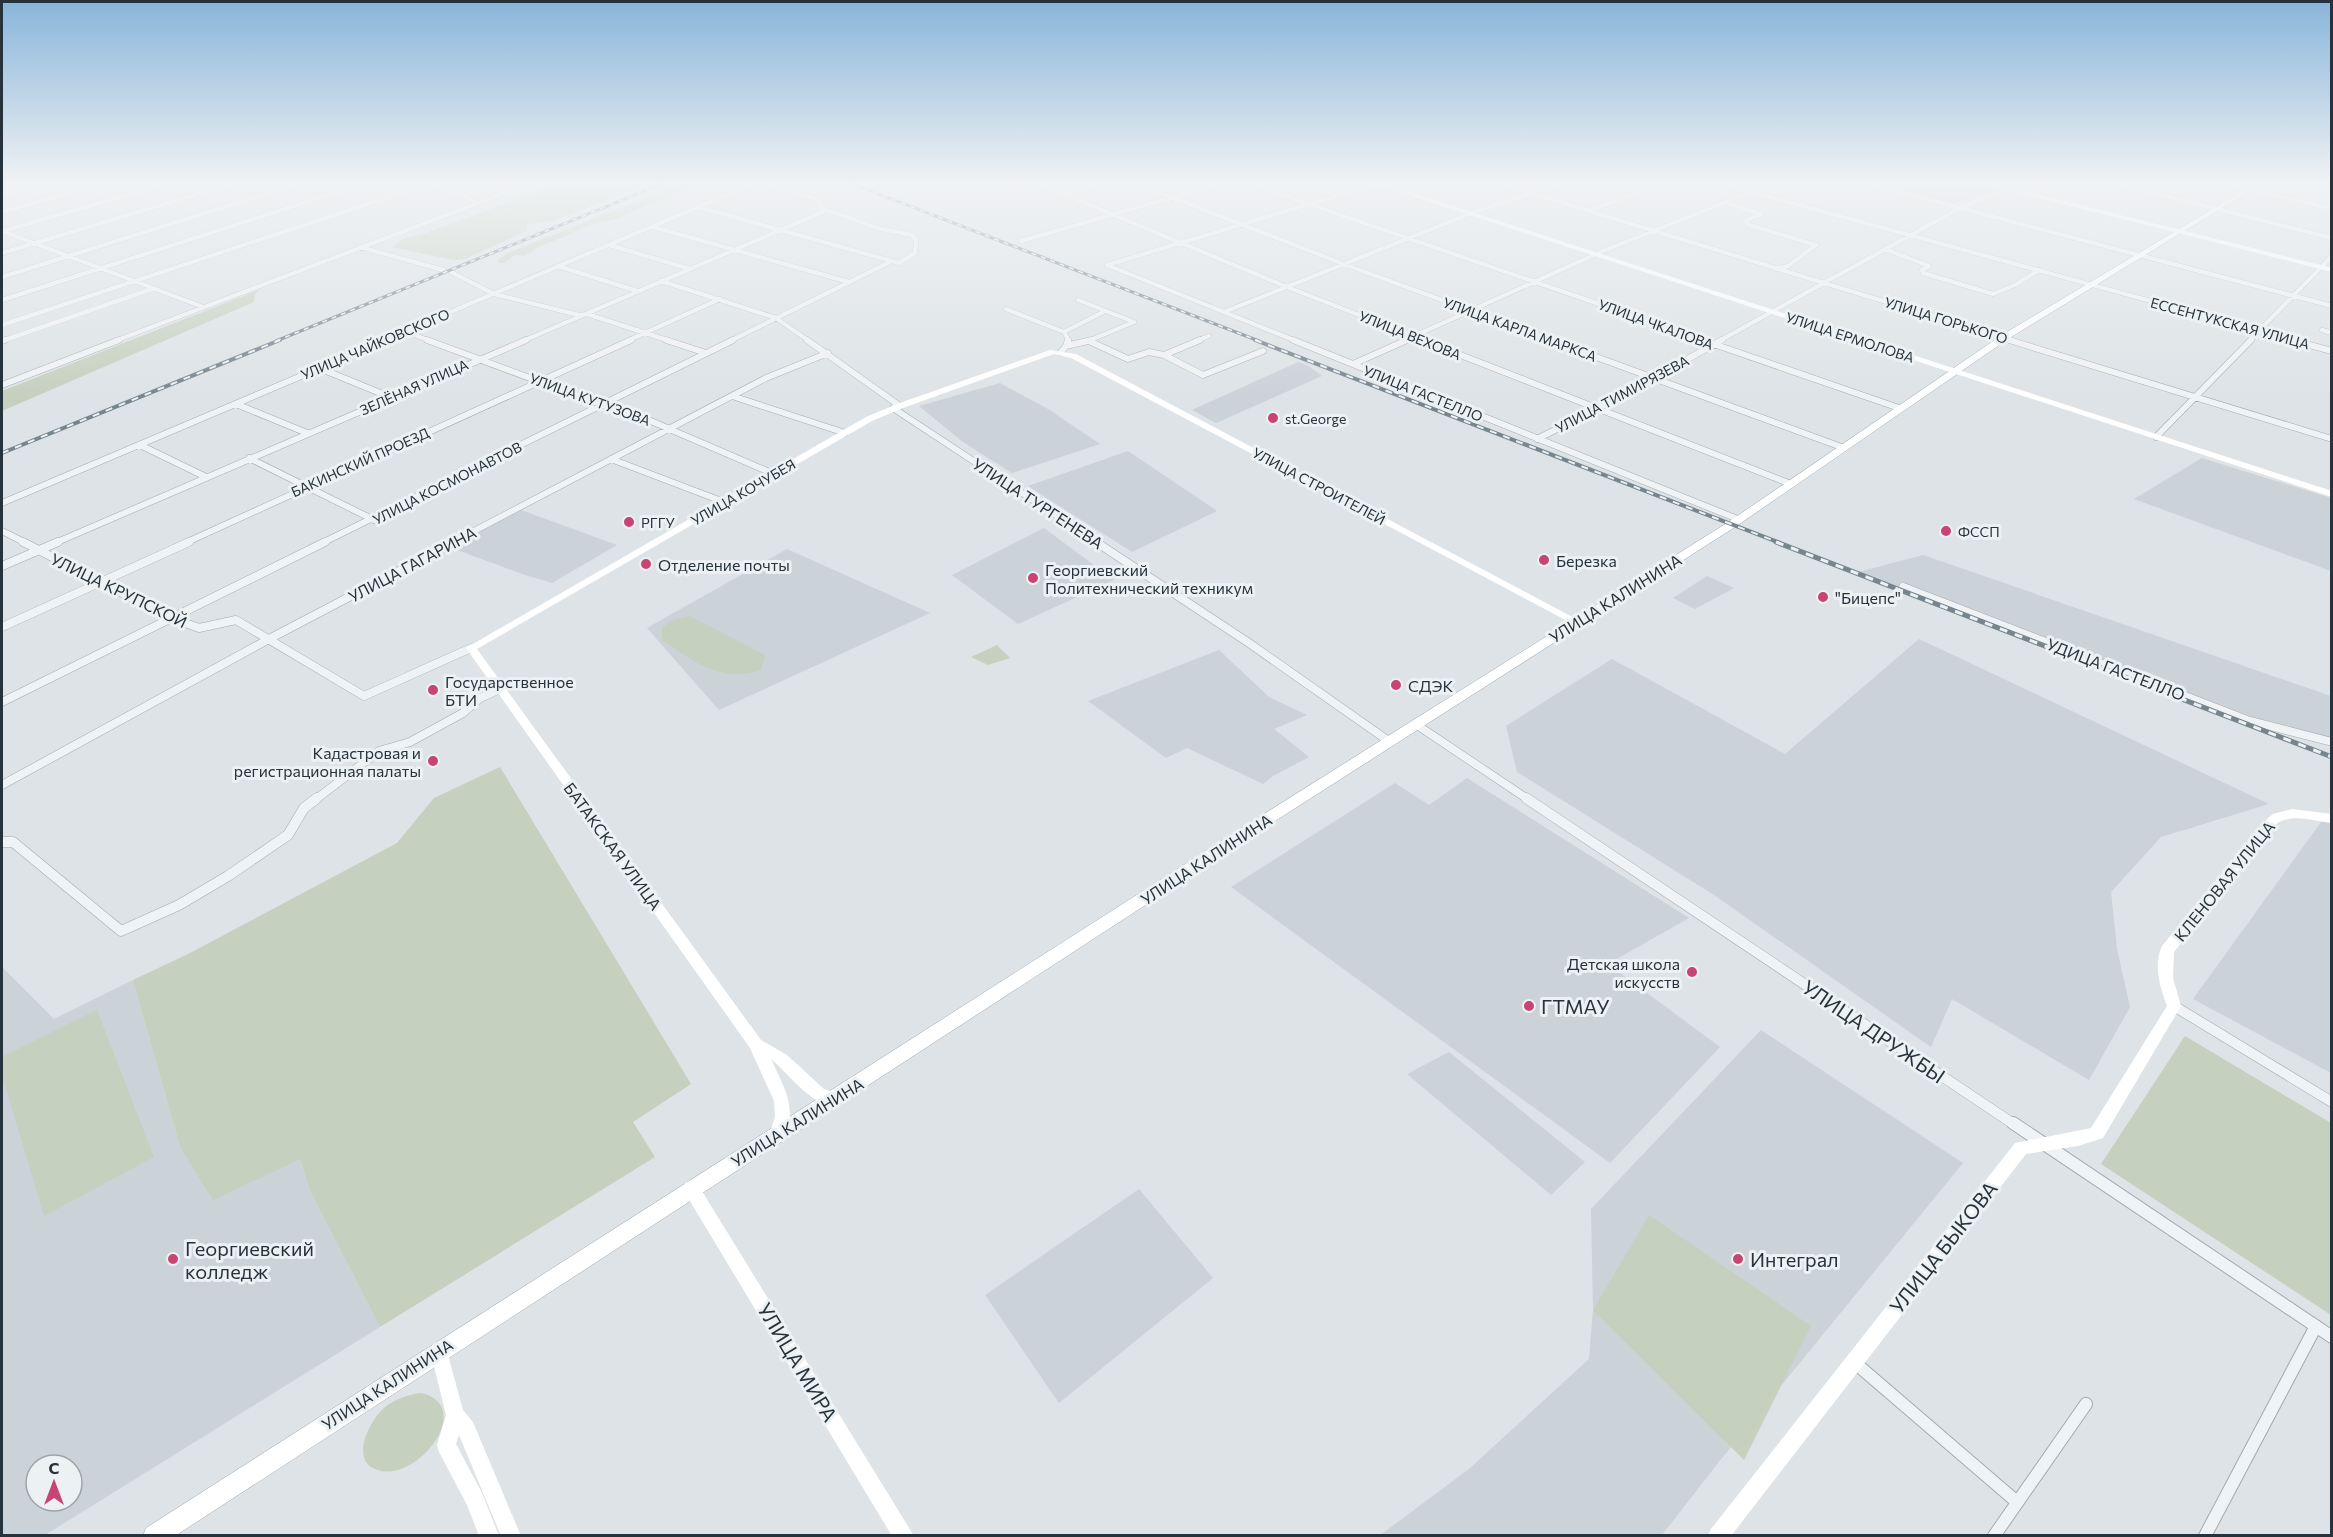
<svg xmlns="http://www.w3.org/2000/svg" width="2333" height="1537" viewBox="0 0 2333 1537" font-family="Commissioner,sans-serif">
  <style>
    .built { fill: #cbd2d8; fill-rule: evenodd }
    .green { fill: #c6d0bf }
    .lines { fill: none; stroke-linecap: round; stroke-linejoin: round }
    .street-far4-casing { stroke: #a3abb0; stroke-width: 5 }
    .street-far3-casing { stroke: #a3abb0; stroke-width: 7 }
    .street-far2-casing { stroke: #a3abb0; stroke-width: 9 }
    .street-far1-casing { stroke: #a3abb0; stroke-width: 11 }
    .street-casing { stroke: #a3abb0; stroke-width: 14 }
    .primary-casing { stroke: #9da9b2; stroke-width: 1 }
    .street-far4 { stroke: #f0f3f5; stroke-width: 4.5 }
    .street-far3 { stroke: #f0f3f5; stroke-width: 6 }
    .street-far2 { stroke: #f0f3f5; stroke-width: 8 }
    .street-far1 { stroke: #f0f3f5; stroke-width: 10 }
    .street { stroke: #f0f3f5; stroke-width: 12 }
    .secondary { fill: #fff; fill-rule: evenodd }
    .primary { fill: #fff; fill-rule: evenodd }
    .rail-far2-casing { stroke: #77858f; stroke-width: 3 }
    .rail-far1-casing { stroke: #77858f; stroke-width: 4 }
    .rail-casing { stroke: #77858f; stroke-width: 5 }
    .rail-far2 { stroke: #ecf1f4; stroke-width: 1.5; stroke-dasharray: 5; stroke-linecap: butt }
    .rail-far1 { stroke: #ecf1f4; stroke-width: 2; stroke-dasharray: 7; stroke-linecap: butt }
    .rail { stroke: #ecf1f4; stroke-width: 3; stroke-dasharray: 8; stroke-linecap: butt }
    .poi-dot { fill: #c84573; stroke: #ecf1f4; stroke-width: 2 }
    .labels { text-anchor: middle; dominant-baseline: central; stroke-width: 6; stroke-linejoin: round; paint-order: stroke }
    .far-street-label { font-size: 14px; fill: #27333c; stroke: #ecf1f4 }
    .far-poi-label { font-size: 14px; fill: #27333c; stroke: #ecf1f4; text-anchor: start }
    .street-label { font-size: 16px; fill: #27333c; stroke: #ecf1f4 }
    .poi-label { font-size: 16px; fill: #27333c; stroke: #ecf1f4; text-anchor: start }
    .near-poi-label { font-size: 20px; fill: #27333c; stroke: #ecf1f4; text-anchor: start }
    .near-street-label { font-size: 20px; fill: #27333c; stroke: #ecf1f4 }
  </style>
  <rect width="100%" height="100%" fill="#dde3e6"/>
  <path class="built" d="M1925,181H1962L1994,189L1952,204L1903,190Z
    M1298,362L1309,366L1322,376L1216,423L1192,410Z
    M1000,383L1048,409L1100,444L1012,473L963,442L919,406Z
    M1128,451L1217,511L1132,552L1028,486Z
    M2202,458L2331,498V571L2134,499Z
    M521,510L617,545L552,583L522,574L449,547Z
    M1044,528L1114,580L1018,624L952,575Z
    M787,549L930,613L719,710L647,628Z
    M1923,555L2331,696V746L1859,572Z
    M1707,576L1734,588L1695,609L1673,598Z
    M1919,639L2269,804L2161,837L2111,892L2117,949L2130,1007L2089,1080L1952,999L1931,1047L1714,895L1517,772L1506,726L1612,659L1785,754Z
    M1219,650L1269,697L1307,715L1274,729L1309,757L1273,776L1263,784L1187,748L1166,758L1088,701Z
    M1467,778L1689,918L1608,964L1720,1047L1610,1163L1231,887L1395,783L1429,805Z
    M2324,818L2331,822V1073L2193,999Z
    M2,967L54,1019L133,980L180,1147L283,1106L310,1191L380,1327L45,1535H2ZM36,1465H72V1501H36Z
    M1761,1030L1963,1163L1718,1463L1662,1535L1379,1536L1469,1469L1589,1359L1593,1310L1591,1209Z
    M1449,1052L1585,1162L1551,1195L1407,1074Z
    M1139,1189L1213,1278L1059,1403L985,1295Z"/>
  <path class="green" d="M568,181H656L553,221L527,224V231L465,259L453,260L392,247L403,239L426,233Z
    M687,181H704L615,219L594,224L537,248L525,256L515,255L504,263H499V259L508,253Z
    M261,289L255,294L254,302L2,411V391Z
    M690,616L765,655L761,670C719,683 695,662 662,640V628L672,620Z
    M997,645L1010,658L988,665L971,657Z
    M500,767L691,1084L633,1122L655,1157L380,1327L310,1191L300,1159L213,1200L180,1147L133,980L190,953L397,843L434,798Z
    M97,1010L154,1157L44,1216L2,1075V1057Z
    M2185,1036L2331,1123V1315L2101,1164Z
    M1649,1215L1811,1326L1744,1460L1593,1310Z
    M421,1393C475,1405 421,1479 381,1471C348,1465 368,1422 384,1408C395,1399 407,1395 421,1393Z"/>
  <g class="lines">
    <g class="street-far4-casing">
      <path id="street-far4" d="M1032,181L1287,287L1426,341
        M1130,181L1346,265L1554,341
        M1242,181L1706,341
        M1491,181L2014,341
        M1712,181L2297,341
        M1858,181L2332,306
        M2107,181L2332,238
        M2218,181L2332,209
        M429,184L466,196L476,203
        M762,184L818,199L822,208L877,228L912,235L916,240L915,253L899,263L698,207L749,186Z
        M1063,194L1109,181
        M2,195L53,181
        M466,196L500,181
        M1727,203L1761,214L1745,221L1749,225L1816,245L1788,266L1777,269
        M1588,211L1669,181
        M2,212L111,181
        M653,227L849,282
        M2,231L203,307
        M3,231L175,181
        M1021,241L1229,181
        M609,245L690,269
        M360,247L443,270
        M1885,249L1929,266L1922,270L1923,273L1993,294L2015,285L2039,270
        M2,253L241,181
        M1107,265L1296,341
        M1107,265L1376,184
        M558,266L637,291
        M451,272L494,294L579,315L587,314L670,341
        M2,277L307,181
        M661,281L776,318L809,341
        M2,300L372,181
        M1078,300L1134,322
        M1006,309L1064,332L1069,341
        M1224,312L1469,214L1567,181
        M2,325L437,181
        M2322,330L2332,333
        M403,331L431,341
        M1064,332L1105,311
        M2,341L152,289
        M115,341L536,181
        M382,341L698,207
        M523,341L827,210
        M627,341L720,299
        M730,341L892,261
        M1088,341L1134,322
        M1196,341L1209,336
        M1403,341L1603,251L1779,181
        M1719,341L1958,209L2026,181
        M2249,341L2332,256"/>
    </g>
    <g class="street-far3-casing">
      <path id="street-far3" d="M427,340L603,405L637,415L774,474
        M666,340L706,353
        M807,340L900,406
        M1293,340L1740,520
        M1422,340L1791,484
        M1550,340L1844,448
        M1702,340L1899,408
        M2009,340L2332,439
        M2291,340L2332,351
        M2,341L5,340
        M1089,341L1128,359L1149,352L1164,355L1200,340
        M1066,346L1068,340
        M1061,352L1066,346L1092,340
        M1164,355L1203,375L1263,351
        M1353,364L1407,340
        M319,368L390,397
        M2,385L119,340
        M732,396L845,433
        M236,404L307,433
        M893,408L1098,543
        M2156,437L2251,340
        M1537,439L1597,409L1722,340
        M140,445L206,477
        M249,458L374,520
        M611,459L724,502
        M2,503L386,340
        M2,531L26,543
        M55,543L526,340
        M185,543L631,340
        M322,543L733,340
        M451,543L766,378L828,353"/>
    </g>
    <g class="street-far2-casing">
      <path id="street-far2" d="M23,542L169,617L199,628L236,620L364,696L471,648
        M1096,542L1249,643L1390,742
        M2,566L58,542
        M1903,587L2247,720L2332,742
        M2,627L189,542
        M2,702L325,542
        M1417,725L1529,800
        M2,785L269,639L454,542
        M315,800L379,751L410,742L463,713L480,698L500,689"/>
    </g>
    <g class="street-far1-casing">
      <path id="street-far1" d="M1526,798L2015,1125
        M2,842H13L121,931L179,905L228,876L288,835L304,808L317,798
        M2174,1006L2332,1102"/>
    </g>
    <g class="street-casing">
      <path id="street" d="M2013,1123L2332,1337
        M1854,1362L2017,1502
        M1994,1536L2086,1404
        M2205,1536L2316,1326"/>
    </g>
    <g class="primary-casing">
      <path id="primary" d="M2248,181H2254L2255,186L2248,192L2008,339L1735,527L1250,837L175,1536H143L146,1528L1240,829L1727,523L2002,335L2244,190L2248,185Z"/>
    </g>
    <use href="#street-far4" class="street-far4"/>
    <use href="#street-far3" class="street-far3"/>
    <use href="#street-far2" class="street-far2"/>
    <use href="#street-far1" class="street-far1"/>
    <use href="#street" class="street"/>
    <path class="secondary" d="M1366,181H1376L2332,491V497Z
      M1973,181H1985L2332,268V272Z
      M1050,350L1076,354L1582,622L1581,624H1573L1071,358L1054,354L903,408L872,421L477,649L761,1040L787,1055L824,1089L839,1094L842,1099L839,1104C815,1112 788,1072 771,1059C784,1088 798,1107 784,1138L778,1140L772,1138L770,1133L775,1116L774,1101L750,1048L466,648L866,417L897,404Z
      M2292,809L2332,814V823C2314,821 2292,813 2276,824L2174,952L2173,978L2181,1006L2103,1138L2078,1146L2026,1154L1731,1536H1708L1711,1529L2015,1143L2091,1128L2167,1006C2160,987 2153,965 2162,946L2268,818L2273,814Z
      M691,1180L697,1183L914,1536H892L685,1193L683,1188L685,1183Z
      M439,1341L445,1344L463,1410L473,1422L521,1536H501L459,1435L456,1444L482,1493L499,1536H479L467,1505L439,1452L437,1445L446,1415L430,1350L433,1344Z"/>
    <use href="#primary" class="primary"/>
    <g class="rail-far2-casing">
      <path id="rail-far2" d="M845,181L1259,341
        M276,341L669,181"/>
    </g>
    <g class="rail-far1-casing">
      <path id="rail-far1" d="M1255,340L1780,543
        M2,453L280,340"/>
    </g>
    <g class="rail-casing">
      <path id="rail" d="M1776,542L2332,757"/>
    </g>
    <use href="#rail-far2" class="rail-far2"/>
    <use href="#rail-far1" class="rail-far1"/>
    <use href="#rail" class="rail"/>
  </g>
  <linearGradient id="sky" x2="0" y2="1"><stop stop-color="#88b5da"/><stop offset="0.46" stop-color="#f0f2f4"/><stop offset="1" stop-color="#f0f2f4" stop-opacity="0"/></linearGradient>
  <rect width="2333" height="397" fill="url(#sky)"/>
  <g class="poi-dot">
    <circle cx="1273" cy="418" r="6"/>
    <circle cx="629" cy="522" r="6"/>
    <circle cx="1946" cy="531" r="6"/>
    <circle cx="1544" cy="560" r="6"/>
    <circle cx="646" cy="564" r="6"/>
    <circle cx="1033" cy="578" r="6"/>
    <circle cx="1823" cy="597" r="6"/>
    <circle cx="1396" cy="685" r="6"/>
    <circle cx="433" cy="690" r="6"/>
    <circle cx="433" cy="761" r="6"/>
    <circle cx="1692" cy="972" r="6"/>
    <circle cx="1529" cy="1006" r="6"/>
    <circle cx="173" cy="1259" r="6"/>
    <circle cx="1738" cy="1259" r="6"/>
  </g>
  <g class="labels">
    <g class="far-street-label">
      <text transform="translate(1946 320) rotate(17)">УЛИЦА ГОРЬКОГО</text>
      <text transform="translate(2230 323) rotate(15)">ЕССЕНТУКСКАЯ УЛИЦА</text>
      <text transform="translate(1656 324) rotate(20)">УЛИЦА ЧКАЛОВА</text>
      <text transform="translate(1520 329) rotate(20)">УЛИЦА КАРЛА МАРКСА</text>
      <text transform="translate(1410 335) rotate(22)">УЛИЦА ВЕХОВА</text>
      <text transform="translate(1850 337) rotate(18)">УЛИЦА ЕРМОЛОВА</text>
      <text transform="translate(375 344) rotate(-23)">УЛИЦА ЧАЙКОВСКОГО</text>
      <text transform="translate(414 387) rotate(-24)">ЗЕЛЁНАЯ УЛИЦА</text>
      <text transform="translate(1423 393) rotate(22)">УЛИЦА ГАСТЕЛЛО</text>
      <text transform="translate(1622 394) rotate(-28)">УЛИЦА ТИМИРЯЗЕВА</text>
      <text transform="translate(590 399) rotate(20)">УЛИЦА КУТУЗОВА</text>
      <text transform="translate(360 462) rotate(-24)">БАКИНСКИЙ ПРОЕЗД</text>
      <text transform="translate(447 483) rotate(-27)">УЛИЦА КОСМОНАВТОВ</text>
      <text transform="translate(1319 486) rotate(28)">УЛИЦА СТРОИТЕЛЕЙ</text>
      <text transform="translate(743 492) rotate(-30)">УЛИЦА КОЧУБЕЯ</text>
    </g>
    <g class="far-poi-label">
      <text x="1285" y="418">st.George</text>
      <text x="641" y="522">РГГУ</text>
      <text x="1958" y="531">ФССП</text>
    </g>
    <g class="street-label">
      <text transform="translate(1038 503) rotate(33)">УЛИЦА ТУРГЕНЕВА</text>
      <text transform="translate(412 564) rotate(-28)">УЛИЦА ГАГАРИНА</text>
      <text transform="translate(119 590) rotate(26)">УЛИЦА КРУПСКОЙ</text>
      <text transform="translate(1615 598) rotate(-32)">УЛИЦА КАЛИНИНА</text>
      <text transform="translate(2116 669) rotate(21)">УДИЦА ГАСТЕЛЛО</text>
      <text transform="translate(613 846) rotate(54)">БАТАКСКАЯ УЛИЦА</text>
      <text transform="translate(1206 859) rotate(-33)">УЛИЦА КАЛИНИНА</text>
      <text transform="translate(2224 881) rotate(-51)">КЛЕНОВАЯ УЛИЦА</text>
      <text transform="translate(797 1122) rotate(-32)">УЛИЦА КАЛИНИНА</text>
      <text transform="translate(387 1384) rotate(-33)">УЛИЦА КАЛИНИНА</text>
    </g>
    <g class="poi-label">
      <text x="1556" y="560">Березка</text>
      <text x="658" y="564">Отделение почты</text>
      <text x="1045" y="569">Георгиевский<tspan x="1045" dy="18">Политехнический техникум</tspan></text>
      <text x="1835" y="597">"Бицепс"</text>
      <text x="445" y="681">Государственное<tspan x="445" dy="18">БТИ</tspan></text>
      <text x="1408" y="685">СДЭК</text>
      <text x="421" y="752" text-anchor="end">Кадастровая и<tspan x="421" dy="18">регистрационная палаты</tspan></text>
      <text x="1680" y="963" text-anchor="end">Детская школа<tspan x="1680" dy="18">искусств</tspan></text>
    </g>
    <g class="near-poi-label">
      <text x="1541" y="1006">ГТМАУ</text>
      <text x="185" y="1248">Георгиевский<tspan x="185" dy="23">колледж</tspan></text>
      <text x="1750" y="1259">Интеграл</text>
    </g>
    <g class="near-street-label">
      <text transform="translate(1874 1031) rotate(34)">УЛИЦА ДРУЖБЫ</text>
      <text transform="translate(1943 1247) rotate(-52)">УЛИЦА БЫКОВА</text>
      <text transform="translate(798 1362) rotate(59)">УЛИЦА МИРА</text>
    </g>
  </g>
  <rect width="2333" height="1537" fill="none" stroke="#27333c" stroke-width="6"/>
  <g transform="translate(54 1483)"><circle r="28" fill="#ecf1f4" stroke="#9da5aa" stroke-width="1.5"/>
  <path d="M0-4.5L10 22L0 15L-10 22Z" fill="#c84573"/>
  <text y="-9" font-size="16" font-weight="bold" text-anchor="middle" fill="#27333c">С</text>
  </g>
</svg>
